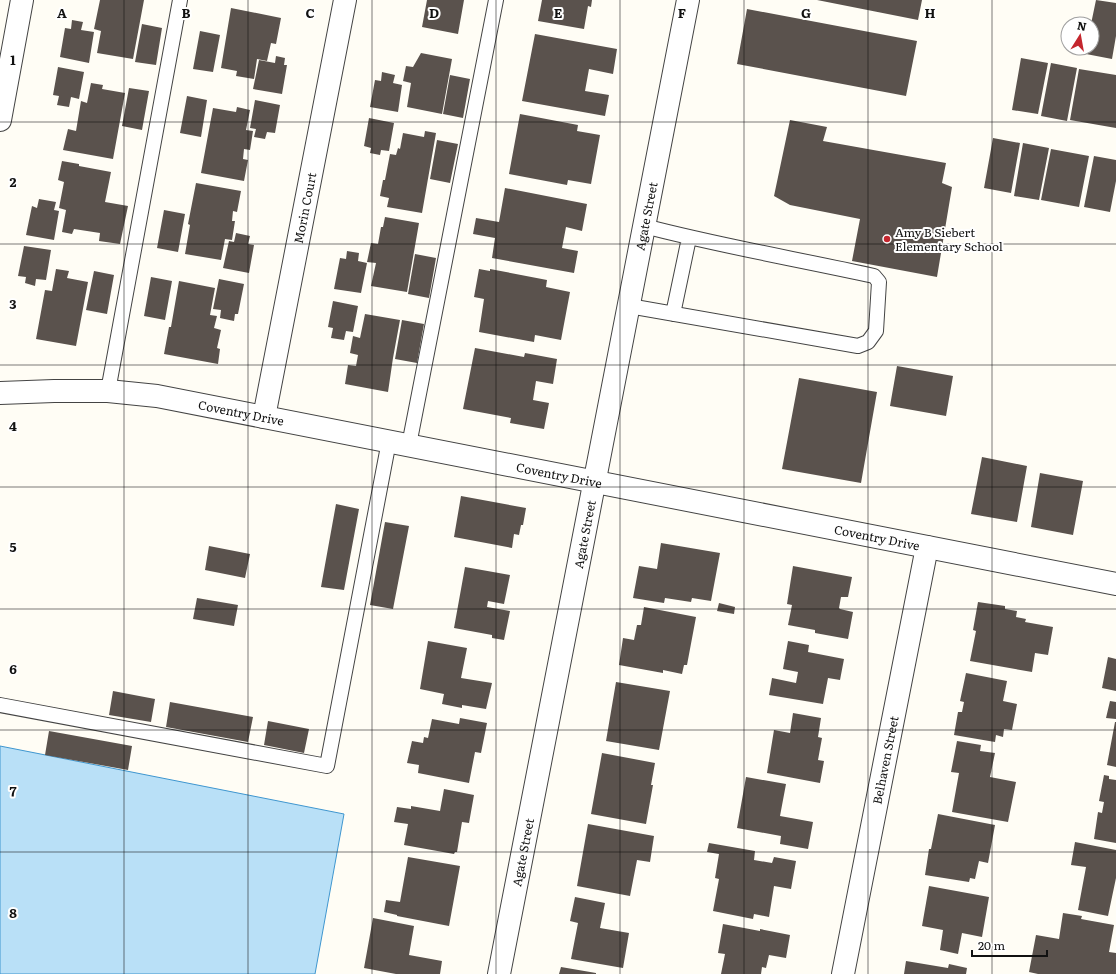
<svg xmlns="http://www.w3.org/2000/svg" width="1116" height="974" viewBox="0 0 1116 974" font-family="Literata,serif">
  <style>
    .water { fill: #b9e0f7; stroke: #3f96cf }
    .building { fill: #5a524d }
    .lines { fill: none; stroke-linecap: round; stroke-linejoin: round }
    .service-casing { stroke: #444; stroke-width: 16 }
    .minor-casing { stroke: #444; stroke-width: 24 }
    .service { stroke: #fff; stroke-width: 14 }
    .minor { stroke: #fff; stroke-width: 22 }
    .grid { fill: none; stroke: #111; stroke-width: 1; stroke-opacity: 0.55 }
    .poi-dot { fill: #c4262e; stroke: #fff; stroke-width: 1.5 }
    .labels { text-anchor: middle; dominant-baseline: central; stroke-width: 4; stroke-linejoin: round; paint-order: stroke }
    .street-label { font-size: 12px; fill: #111; stroke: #fff }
    .poi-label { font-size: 12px; fill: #111; stroke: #fff; text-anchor: start }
    .grid-label { font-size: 13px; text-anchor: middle; font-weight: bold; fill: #111; stroke: #fff; stroke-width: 4; stroke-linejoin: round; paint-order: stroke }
  </style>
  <rect width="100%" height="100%" fill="#fffdf5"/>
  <path class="water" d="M0,746L344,814L315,974H0Z"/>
  <path class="building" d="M100,0H144L133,59L97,53L101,31L94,29Z
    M427,0H464L458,34L422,27Z
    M542,0H592L591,7L588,6L584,29L538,21Z
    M817,0H922L918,20Z
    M1096,0L1116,3V36L1112,59L1086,54L1087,48H1092L1091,24Z
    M231,8L281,18L276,44L271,43L267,61L257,59L254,79L236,76L237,71L221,68Z
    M747,9L917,41L906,96L737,64Z
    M72,20L83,22L81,30L94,32L89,63L60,57L65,28L71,29Z
    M142,24L162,28L156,65L135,62Z
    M200,31L220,35L213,72L193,69Z
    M535,34L617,49L613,74L589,69L585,91L609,95L605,116L522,101Z
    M421,53L452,59L442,114L407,107L411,83L403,81L406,66L413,67Z
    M276,56L285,58L284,65H287L282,94L253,89L259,60L275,63Z
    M1021,58L1048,63L1038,114L1012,110Z
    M1051,63L1077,68L1067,121L1041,116Z
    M58,67L84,72L79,99L71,97L69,107L57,105L59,96L53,95Z
    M1079,69L1116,75V128L1070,120Z
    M382,72L395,75L393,83L402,85L398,112L370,107L375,80L381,81Z
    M450,75L470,79L463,118L443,114Z
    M91,83L103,85L102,89L125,93L113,159L63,150L68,129L76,131L81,101L87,103Z
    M129,88L149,91L142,130L122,126Z
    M187,96L207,100L201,137L180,133Z
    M255,100L280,105L275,133L267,132L265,139L254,137L256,129L250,128Z
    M237,107L250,110L246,130L253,131L250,150L244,149L243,159L248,160L244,181L201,173L213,108L236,112Z
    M520,114L578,125L577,131L600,135L591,184L568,180L567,185L509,174Z
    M369,118L394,123L389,151L381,150L380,155L370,153L371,148L364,146Z
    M790,120L827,127L823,141L946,163L942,183L952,187L937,277L852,261L860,219L790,205L774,196Z
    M425,131L436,133L422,213L387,207L389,198L380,196L383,180H385L390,154L396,155L398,148L400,149L403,133L424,137Z
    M993,138L1020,143L1011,193L984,188Z
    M437,140L458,144L450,183L430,179Z
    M1023,143L1049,148L1039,200L1014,196Z
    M1051,149L1089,156L1079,207L1041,200Z
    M1094,156L1116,160V181L1110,212L1084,207Z
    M62,161L79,164V166L111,172L105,202L128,206L120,244L99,241L100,233L74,229L72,234L62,232L66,210L59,208L64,182L58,180Z
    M196,183L241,191L237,212L233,211L232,221H235L232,240L225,239L221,260L185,254L190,225L188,224Z
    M505,188L587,204L582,231L566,227L562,248L578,251L574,273L492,258L495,238L473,234L476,218L499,222Z
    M39,199L56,202L54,210L59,211L54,240L26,235L32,206L37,208Z
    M164,210L185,214L178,252L157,248Z
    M385,217L419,223L407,292L371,286L376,263L367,262L371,243L378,244L381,227H383Z
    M236,233L250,236L248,244L254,245L249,273L223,268L229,241L234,242Z
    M24,246L51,250L46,280L36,279L35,286L25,283L26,277L18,276Z
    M347,251L359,253L358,261L367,263L361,293L334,289L340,258L346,259Z
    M415,254L436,258L429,298L408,294Z
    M56,269L69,271L67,278L88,282L76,346L36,339L45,290L52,291Z
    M479,269L490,271V269L547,280L546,287L570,292L561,340L535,335L534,342L479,332L484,299L474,297Z
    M94,271L114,275L107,314L86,310Z
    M151,277L172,281L165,320L144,316Z
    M219,279L244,284L238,314H235L234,321L220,318L221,310L213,309Z
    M179,281L215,288L210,315L217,316L214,328L221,330L217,348L220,349L218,364L164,354L169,327H171Z
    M333,301L358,306L353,332L346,331L344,340L331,338L333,328L328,327Z
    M365,314L400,320L393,358L388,392L345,384L348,365L356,366L358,355L350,353L353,336L360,338Z
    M402,320L424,324L417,363L395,359Z
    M475,348L524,357L525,353L557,359L553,384L536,381L533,400L549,403L544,429L510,423L511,418L463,409Z
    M897,366L953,376L946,416L890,406Z
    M799,378L877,392L861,483L782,469Z
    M982,457L1027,466L1017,522L971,514Z
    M1040,473L1083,481L1073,535L1031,527Z
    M461,496L526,508L523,525H521L519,535L514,534L512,548L454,537Z
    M336,504L359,509L344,590L321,587Z
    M385,522L409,526L393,609L370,605Z
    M661,543L720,553L711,601L692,598L691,602L665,598L664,603L633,598L639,566L657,569Z
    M209,546L250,554L245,578L205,570Z
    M793,566L852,577L848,597H841L839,608L840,609L853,612L848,639L815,633V630L788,625L792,605L787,604Z
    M465,567L510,575L504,604L488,601L487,607L510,611L504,640L492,638V635L454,628Z
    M197,598L238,605L234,626L193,619Z
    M978,602L1005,606V609L1017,611L1016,617L1026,619L1025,622L1053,627L1048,655L1035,653L1032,672L970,661L976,631L973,630Z
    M719,603L735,607L734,614L717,611Z
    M644,607L696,617L687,665H684L682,674L663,670V673L619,665L623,638L634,640L637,625H641Z
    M428,641L467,648L461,678L492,683L486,709L462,705V708L442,704L444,694L420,689Z
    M788,641L809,645L808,652L844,659L840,680L828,678L823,704L769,695L772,678L796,683L798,672L783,669Z
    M1108,657L1116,659V691L1102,688Z
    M966,673L1007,681L1003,701L1017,704L1012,730L1004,729L1003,737L996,735L995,742L954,735L958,712H962L964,702L960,701Z
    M616,682L670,691L659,750L606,741Z
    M113,691L155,699L151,722L109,715Z
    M1110,701L1116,702V719L1106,718Z
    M170,702L253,717L248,742L166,727Z
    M793,713L821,718L818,737L822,738L818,760L824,761L820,783L767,773L774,730L790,733Z
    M460,718L487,723L481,753L475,752L469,783L418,773L419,765L407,763L412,741L423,743L424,737L428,738L432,719L459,724Z
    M268,721L309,729L304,753L264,745Z
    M1115,722H1116V767L1107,765Z
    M49,731L132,746L128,770L45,755Z
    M957,741L981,745L980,751L995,753L990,777L1016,782L1008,822L952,812L959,773L951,772Z
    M602,753L655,763L651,785H653L646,824L591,814Z
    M1104,775L1109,776V779L1116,780V843L1094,839L1098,812L1102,813L1104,802L1099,801Z
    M746,777L786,784L780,816L813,822L808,849L780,844L781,836L737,828Z
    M444,789L474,795L469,823L462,822L457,852H455L454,854L404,845L408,824L394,822L397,807L411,809V806L440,811Z
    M938,814L995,825L988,863L979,861L975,879L970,878L969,882L925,875L929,849H931Z
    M588,824L654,836L650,862L637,860L630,896L577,886Z
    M1075,842L1116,850V878L1108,916L1078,910L1086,867L1071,865Z
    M709,843L755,851L754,860L772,863L774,857L796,861L791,889L774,886L769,917L754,914L753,919L713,911L719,879L715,878L719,854L707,852Z
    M408,857L460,866L449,926L397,916V915L384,912L386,900L400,902Z
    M929,886L989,897L982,937L962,933L958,954L940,950L943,930L922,926Z
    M575,897L605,903L600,928L629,933L623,968L571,959L578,923L570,921Z
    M1063,913L1082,916L1081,919L1114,925L1109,952L1116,953V974H1038L1029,972L1036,935L1059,939Z
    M373,918L414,926L409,955L442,961L440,974H396L364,968Z
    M723,924L760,931V929L790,935L786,958L769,955L766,968L762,967L761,974H721L725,954L718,953Z
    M906,961L948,968L949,964L967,968L966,974H904Z
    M561,967L596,973V974H559Z"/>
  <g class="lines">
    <g class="service-casing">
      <path id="service" d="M629,306L858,346L868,342L876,331L879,282L874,276C797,259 720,246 644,226
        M673,314L689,238
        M108,391L180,0
        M409,445L496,0
        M0,705L327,766L389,441"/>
    </g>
    <g class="minor-casing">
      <g id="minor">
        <path d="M0,120L22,0"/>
        <path id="s1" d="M0,393L54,391H108L157,396L1116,584"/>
        <path id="s2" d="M264,417L345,0"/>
        <path id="s3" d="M499,974L688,0"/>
        <path id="s4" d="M843,974L927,547"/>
      </g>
    </g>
    <use href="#service" class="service"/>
    <use href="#minor" class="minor"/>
  </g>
  <path class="grid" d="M124,0V974M248,0V974M372,0V974M496,0V974M620,0V974M744,0V974M868,0V974M992,0V974M0,122H1116M0,244H1116M0,365H1116M0,487H1116M0,609H1116M0,730H1116M0,852H1116"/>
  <circle class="poi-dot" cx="887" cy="239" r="4"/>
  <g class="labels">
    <g class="street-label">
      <text stroke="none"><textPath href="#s2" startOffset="213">Morin Court</textPath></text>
      <text stroke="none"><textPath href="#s3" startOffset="772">Agate Street</textPath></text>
      <text stroke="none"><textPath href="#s1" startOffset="243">Coventry Drive</textPath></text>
      <text stroke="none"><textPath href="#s1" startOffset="567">Coventry Drive</textPath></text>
      <text stroke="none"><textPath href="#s3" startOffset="448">Agate Street</textPath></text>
      <text stroke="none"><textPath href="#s1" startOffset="891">Coventry Drive</textPath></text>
      <text stroke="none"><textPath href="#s4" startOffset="218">Belhaven Street</textPath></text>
      <text stroke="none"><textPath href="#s3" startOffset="124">Agate Street</textPath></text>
    </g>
    <g class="poi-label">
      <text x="895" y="232">Amy B Siebert<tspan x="895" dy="14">Elementary School</tspan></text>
    </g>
  </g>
  <g class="grid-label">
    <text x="62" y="18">A</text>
    <text x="186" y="18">B</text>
    <text x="310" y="18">C</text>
    <text x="434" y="18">D</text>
    <text x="558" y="18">E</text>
    <text x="682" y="18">F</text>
    <text x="806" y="18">G</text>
    <text x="930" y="18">H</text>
    <text x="13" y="65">1</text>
    <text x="13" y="187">2</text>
    <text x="13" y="309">3</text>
    <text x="13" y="431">4</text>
    <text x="13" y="552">5</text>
    <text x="13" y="674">6</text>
    <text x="13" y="796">7</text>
    <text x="13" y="918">8</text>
  </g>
  <g transform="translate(1080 36) rotate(11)"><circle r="19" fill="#ffffff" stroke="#a0a0a0"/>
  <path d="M0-3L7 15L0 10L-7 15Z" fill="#c4262e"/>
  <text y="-6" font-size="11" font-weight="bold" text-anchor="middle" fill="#111111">N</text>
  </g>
  <path d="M972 950v6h75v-6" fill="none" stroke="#111111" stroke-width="2"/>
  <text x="978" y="950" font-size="12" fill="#111111" stroke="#ffffff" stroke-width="3" paint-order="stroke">20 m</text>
</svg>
